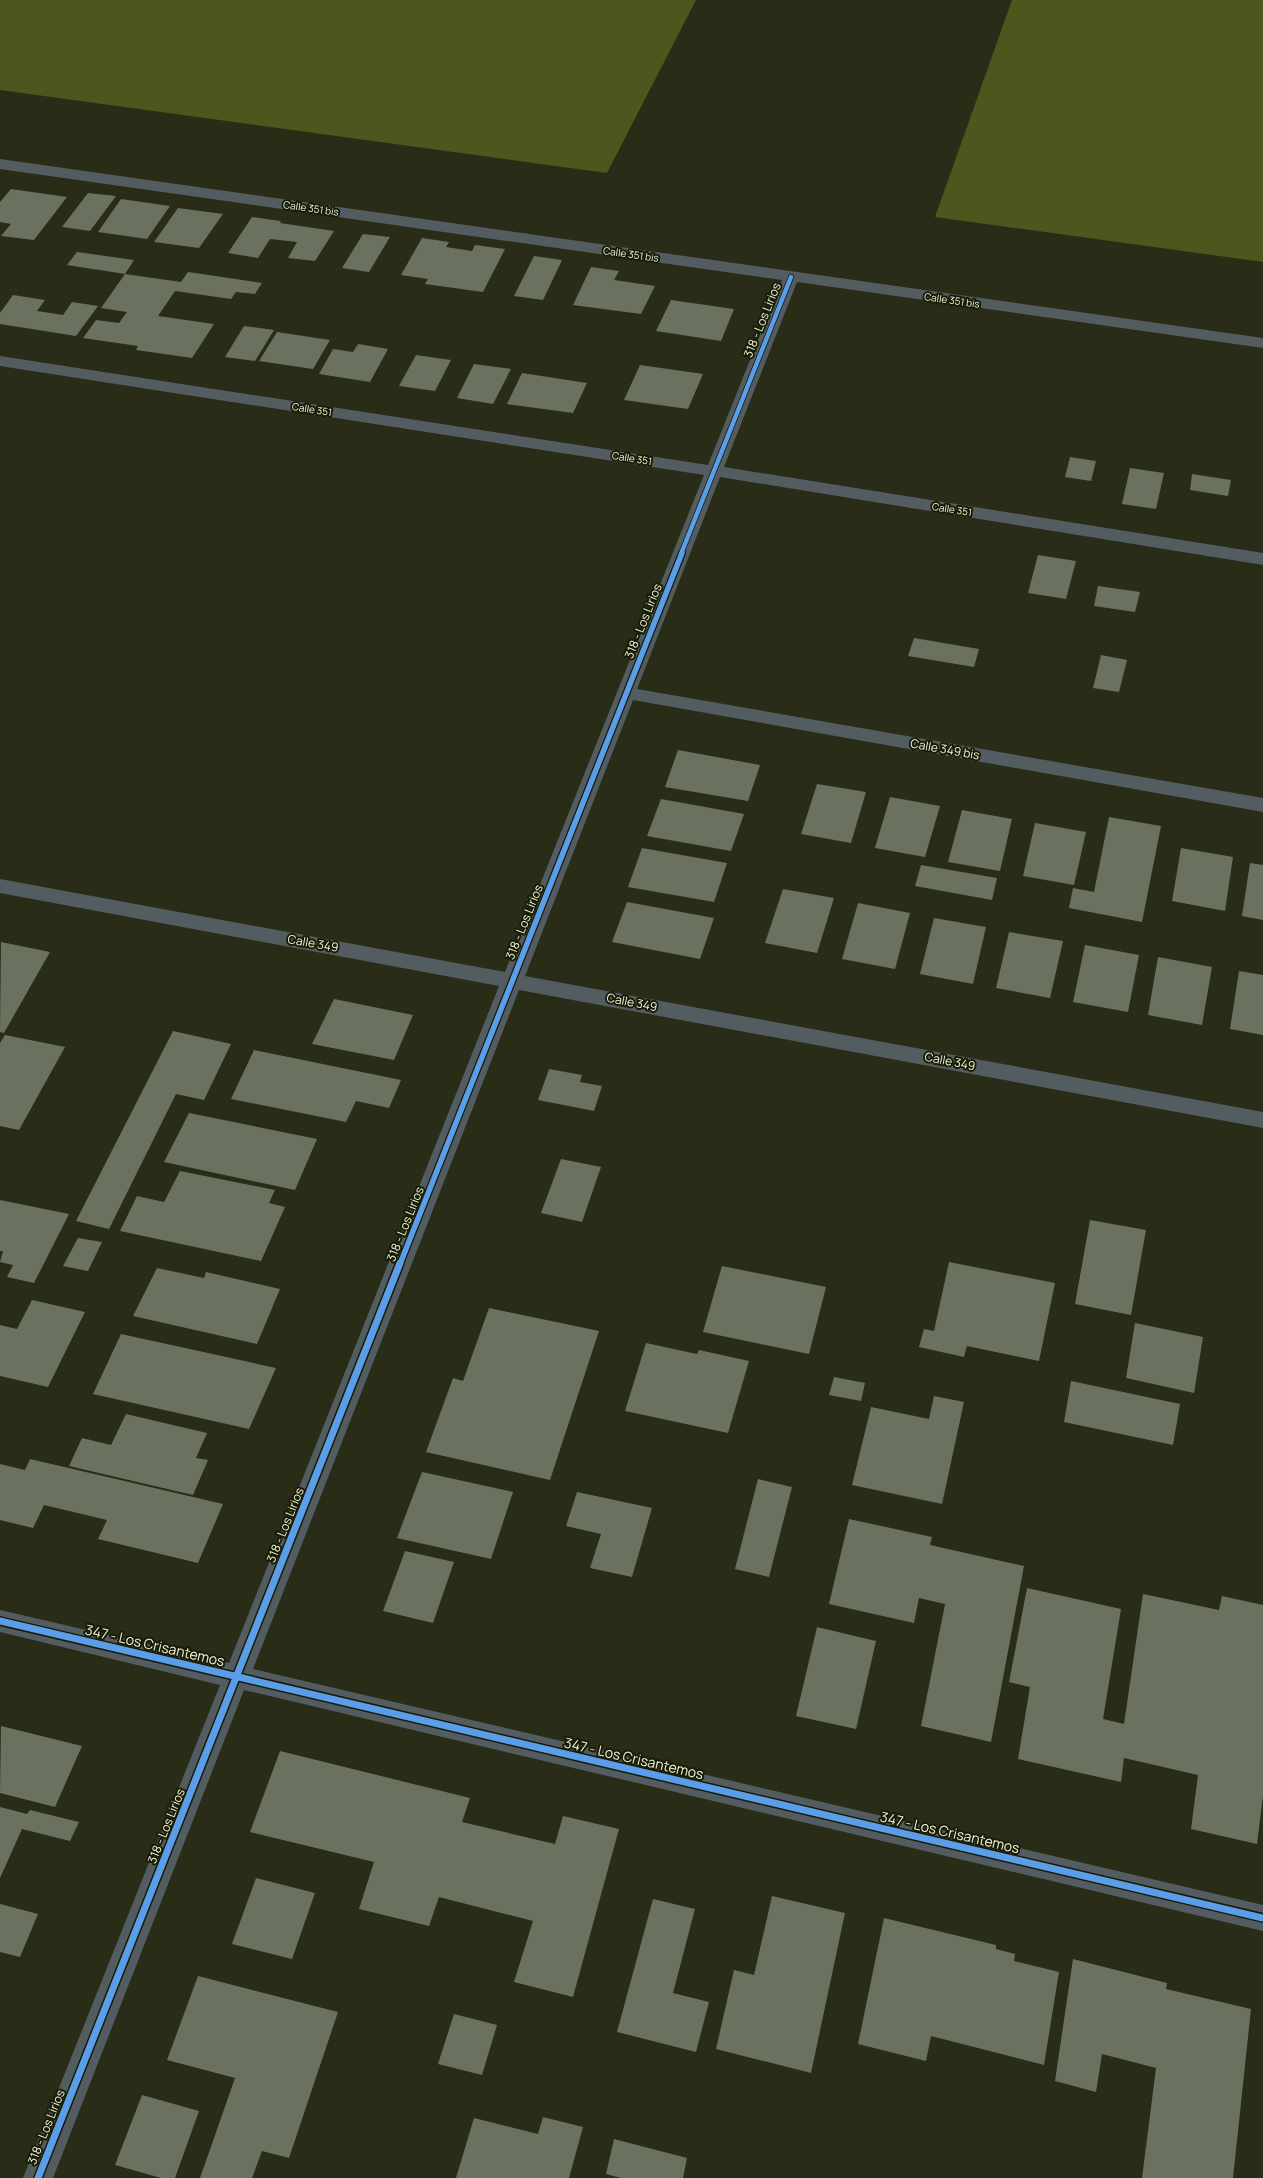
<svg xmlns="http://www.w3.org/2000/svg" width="1263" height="2178" viewBox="0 0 1263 2178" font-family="Manrope,sans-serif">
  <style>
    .green { fill: #4d561d }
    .building { fill: #6a725f }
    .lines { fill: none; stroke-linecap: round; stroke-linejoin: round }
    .street { fill: #535d61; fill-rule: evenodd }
    .cycleway-far2-casing { stroke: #181c06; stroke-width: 6 }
    .cycleway-far1-casing { stroke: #181c06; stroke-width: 8 }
    .cycleway-casing { stroke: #181c06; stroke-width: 10 }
    .cycleway-far2 { stroke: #5a9eea; stroke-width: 4.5 }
    .cycleway-far1 { stroke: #5a9eea; stroke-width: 5.5 }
    .cycleway { stroke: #5a9eea; stroke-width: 7 }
    .labels { text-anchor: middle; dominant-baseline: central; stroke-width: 4; stroke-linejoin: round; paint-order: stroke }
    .far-street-label { font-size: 10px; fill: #eff4d8; stroke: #181c06 }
    .street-label { font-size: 12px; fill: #eff4d8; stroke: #181c06 }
    .near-street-label { font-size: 14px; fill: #eff4d8; stroke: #181c06 }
  </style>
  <rect width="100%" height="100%" fill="#292c16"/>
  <path class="green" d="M0,0H696L607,173L0,90Z
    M1012,0H1263V262L935,217Z"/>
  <path class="building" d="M11,189L67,197L34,240L1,236L11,224L0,222V202Z
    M88,193L116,196L90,231L62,227Z
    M121,199L170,206L147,239L98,232Z
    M178,208L223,214L199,248L154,242Z
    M252,217L281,221L280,223L334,231L315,261L288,258L297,242L270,239L258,258L228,253Z
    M363,234L390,237L369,272L342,268Z
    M422,238L449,242L446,247L472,251L475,245L505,249L483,292L425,284L428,279L401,275Z
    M77,252L134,260L125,274L67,265Z
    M534,256L562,260L543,300L514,296Z
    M591,267L619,271L614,280L655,286L641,314L573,305Z
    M188,272L262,283L255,294L236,292L231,299L175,291L158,316L214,324L192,358L136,350L138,346L83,338L96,320L119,323L127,312L101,308L125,274L181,282Z
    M13,295L45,300L37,311L63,315L72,302L98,306L76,336L0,324V313Z
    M671,300L734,309L721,341L656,331Z
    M244,326L274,330L255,361L225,357Z
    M277,332L330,340L313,369L259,361Z
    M358,344L388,349L370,382L319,374L333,349L353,352Z
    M416,355L451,360L435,391L399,386Z
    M474,364L511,369L493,404L457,398Z
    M640,365L703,374L688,409L624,400Z
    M522,373L587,383L573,413L507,404Z
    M1070,457L1096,461L1091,481L1065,477Z
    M1130,468L1164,473L1156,509L1122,504Z
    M1192,474L1231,480L1228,496L1190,490Z
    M1038,555L1076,561L1066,599L1028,593Z
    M1098,586L1140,592L1135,612L1094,606Z
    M914,638L979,649L974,667L908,656Z
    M1101,655L1127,660L1119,692L1093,688Z
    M678,750L760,765L748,801L665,787Z
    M817,784L866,792L851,843L801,834Z
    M890,797L940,806L925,857L875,848Z
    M661,799L744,814L731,851L647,836Z
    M962,810L1012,819L1000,871L948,862Z
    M1109,817L1161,826L1142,922L1069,908L1073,888L1094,892Z
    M1035,823L1086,832L1074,885L1023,876Z
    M642,848L727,863L714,902L628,887Z
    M1181,848L1233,857L1225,911L1172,901Z
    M1250,863L1263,865V920L1242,916Z
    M921,865L997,878L992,900L915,886Z
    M783,889L834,898L817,953L765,943Z
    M627,902L714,918L700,959L612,942Z
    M858,903L910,913L895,969L842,959Z
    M934,918L986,927L973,984L920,974Z
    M1009,932L1063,941L1050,998L996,988Z
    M1,942L50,952L4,1033L0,1032Z
    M1085,945L1139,955L1128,1012L1073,1002Z
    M1158,957L1212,967L1202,1025L1148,1015Z
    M1239,971L1263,975V1035L1230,1029Z
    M334,999L413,1015L394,1060L312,1044Z
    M173,1031L231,1044L204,1100L176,1094L109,1229L76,1221Z
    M5,1035L65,1047L19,1130L0,1126V1043Z
    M254,1050L401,1080L389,1108L356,1101L346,1122L231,1099Z
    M549,1069L582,1075L580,1082L602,1086L594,1111L538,1100Z
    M189,1113L317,1139L295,1190L164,1162Z
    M561,1159L601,1167L582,1222L541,1213Z
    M180,1171L275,1190L269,1203L285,1207L261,1261L120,1231L137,1196L164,1202Z
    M0,1200L69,1214L34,1283L7,1277L13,1265L0,1262L3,1251H0Z
    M1090,1220L1146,1230L1131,1315L1075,1304Z
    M78,1238L102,1242L88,1271L63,1266Z
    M949,1262L1055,1283L1039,1361L967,1346L964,1357L919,1347L924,1329L934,1331Z
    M722,1266L826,1287L809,1354L703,1332Z
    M157,1268L204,1278L206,1272L280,1289L257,1344L133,1316Z
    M32,1300L85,1312L48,1387L0,1376V1325L17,1329Z
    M489,1308L599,1331L550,1480L426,1452L453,1378L463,1381Z
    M1135,1323L1203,1337L1194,1393L1126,1378Z
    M121,1334L276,1368L249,1429L93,1394Z
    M646,1343L697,1354L699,1350L749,1361L728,1433L625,1411Z
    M834,1377L865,1383L861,1401L829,1395Z
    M1071,1381L1180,1404L1173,1445L1064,1422Z
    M934,1396L964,1402L942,1504L852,1485L871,1407L929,1419Z
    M126,1414L207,1433L196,1458L208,1460L193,1495L69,1466L82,1438L111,1445Z
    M30,1459L223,1504L198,1563L98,1539L107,1520L44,1505L33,1528L0,1520V1464L25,1470Z
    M422,1472L513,1492L491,1559L397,1538Z
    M758,1479L792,1487L769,1577L735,1569Z
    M577,1492L652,1508L632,1577L590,1568L601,1534L566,1526Z
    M849,1519L932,1537L930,1545L1024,1566L991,1742L921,1726L945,1604L919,1598L914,1623L829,1604Z
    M405,1551L454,1562L433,1623L383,1611Z
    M1027,1588L1121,1609L1103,1719L1124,1724L1143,1594L1219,1610L1222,1596L1263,1605V1795L1257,1844L1191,1829L1198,1775L1124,1758L1121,1782L1018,1759L1030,1687L1009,1682Z
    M817,1627L876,1641L856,1729L796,1716Z
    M1,1726L82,1746L55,1807L0,1793Z
    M280,1751L470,1798L462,1822L555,1844L563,1816L619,1829L573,1997L514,1982L533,1921L439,1897L429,1926L359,1909L374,1862L250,1832Z
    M0,1807L27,1814L30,1810L79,1822L70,1841L22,1829L0,1878Z
    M256,1878L315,1893L292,1959L232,1944Z
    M772,1896L845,1913L811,2073L716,2049L734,1970L754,1975Z
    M653,1899L695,1909L673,1993L709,2002L696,2052L617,2032Z
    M0,1904L38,1914L20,1957L0,1952Z
    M884,1918L996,1945V1949L1015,1954L1014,1961L1059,1972L1044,2065L931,2036L926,2061L858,2044Z
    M1073,1959L1167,1983L1166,1989L1251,2009L1233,2178H1142L1156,2068L1102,2054L1096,2092L1055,2081Z
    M198,1976L338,2012L289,2158L262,2151L252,2178H200L235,2078L167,2060Z
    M454,2014L497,2025L482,2075L438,2064Z
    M142,2095L199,2111L175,2178H161L115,2165Z
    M543,2117L583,2127L569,2178H456L474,2118L538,2134Z
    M614,2139L687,2158L683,2178H621L606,2174Z"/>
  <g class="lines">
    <path class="street" d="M0,159L1263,338V348L797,282L724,467L1263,553V565L720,477L637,689L1263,798V812L633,700L525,976L1263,1112V1128L519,990L253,1669L1263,1905V1931L244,1690L53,2178H23L220,1685L0,1632V1610L229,1663L499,986L0,893V879L505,972L704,475L0,366V356L708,465L782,280L0,169Z"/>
    <g class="cycleway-far2-casing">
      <path id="cycleway-far2" d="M681,554L791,277"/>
    </g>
    <g class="cycleway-far1-casing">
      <path id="cycleway-far1" d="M400,1264L682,553"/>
    </g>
    <g class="cycleway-casing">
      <path id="cycleway" d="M0,1621L1263,1918
        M38,2178L400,1263"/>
    </g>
    <use href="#cycleway-far2" class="cycleway-far2"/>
    <use href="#cycleway-far1" class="cycleway-far1"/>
    <use href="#cycleway" class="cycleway"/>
  </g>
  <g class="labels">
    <g class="far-street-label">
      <text transform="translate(311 208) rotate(8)">Calle 351 bis</text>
      <text transform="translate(631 254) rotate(8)">Calle 351 bis</text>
      <text transform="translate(952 300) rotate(8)">Calle 351 bis</text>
      <text transform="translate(312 409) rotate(9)">Calle 351</text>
      <text transform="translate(632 458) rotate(9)">Calle 351</text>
      <text transform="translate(952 509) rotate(9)">Calle 351</text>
    </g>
    <g class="street-label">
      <text transform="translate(762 320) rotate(-68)">318 - Los Lirios</text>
      <text transform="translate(643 621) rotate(-68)">318 - Los Lirios</text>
      <text transform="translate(945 749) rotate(10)">Calle 349 bis</text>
      <text transform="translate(524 922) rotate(-68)">318 - Los Lirios</text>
      <text transform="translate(313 943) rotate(10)">Calle 349</text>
      <text transform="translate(632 1002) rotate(11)">Calle 349</text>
      <text transform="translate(950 1061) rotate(11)">Calle 349</text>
      <text transform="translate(405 1224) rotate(-68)">318 - Los Lirios</text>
      <text transform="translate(285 1525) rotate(-68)">318 - Los Lirios</text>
      <text transform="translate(166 1826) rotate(-68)">318 - Los Lirios</text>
      <text transform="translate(46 2127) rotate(-68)">318 - Los Lirios</text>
    </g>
    <g class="near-street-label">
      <text transform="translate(155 1645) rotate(13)">347 - Los Crisantemos</text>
      <text transform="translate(634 1758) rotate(13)">347 - Los Crisantemos</text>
      <text transform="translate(950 1832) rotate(13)">347 - Los Crisantemos</text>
    </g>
  </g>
</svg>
